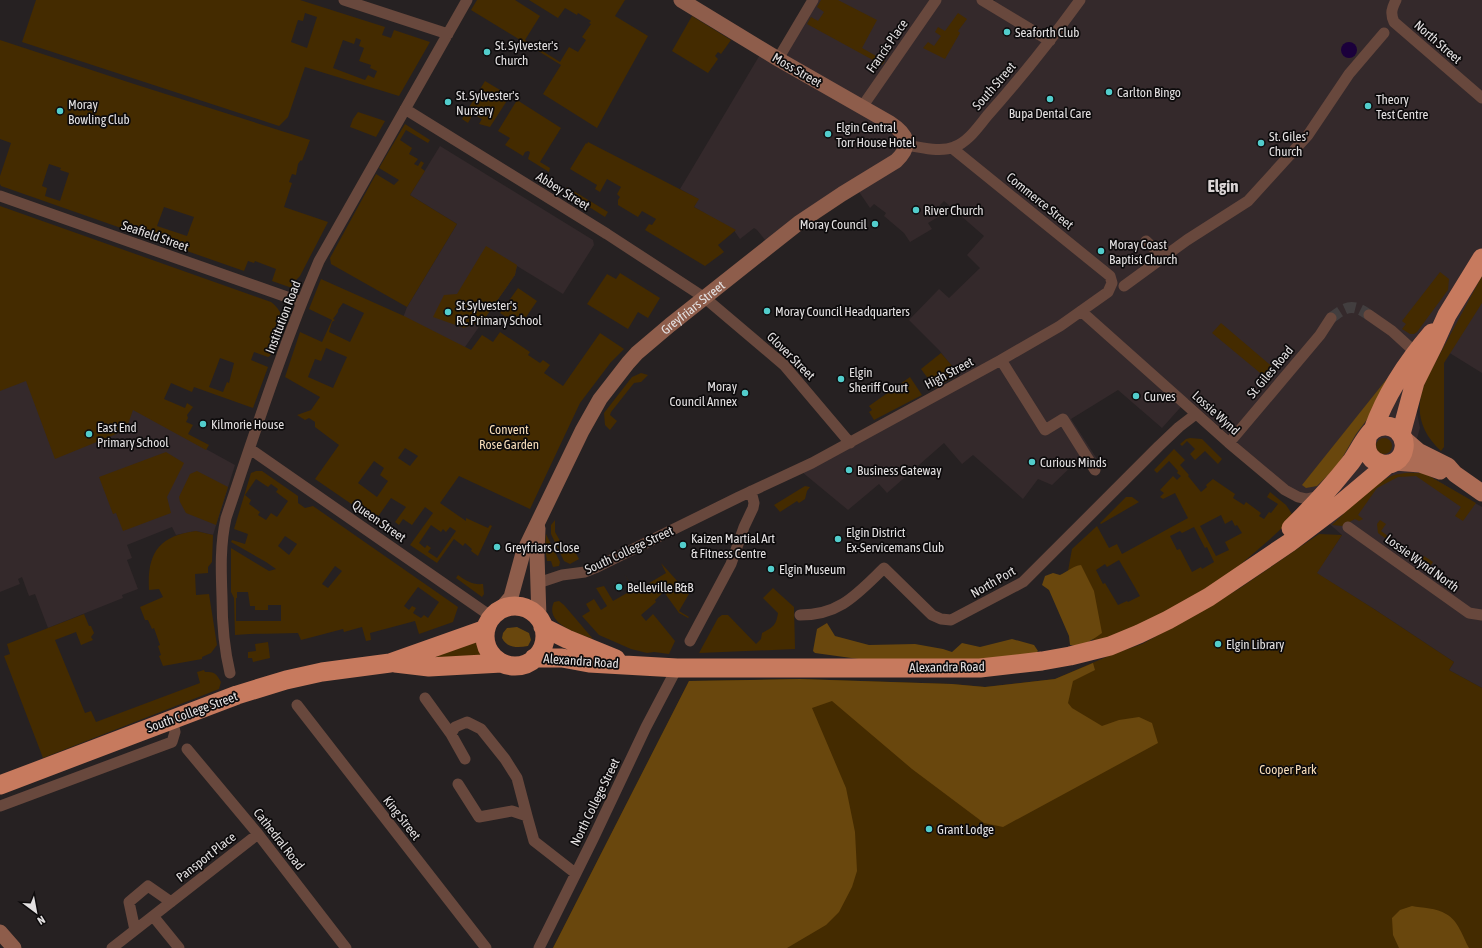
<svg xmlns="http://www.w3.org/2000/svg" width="1482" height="948" viewBox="0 0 1482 948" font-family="'Asap Condensed',sans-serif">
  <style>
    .built { fill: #34292b }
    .green { fill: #442b00; fill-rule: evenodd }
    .forest { fill: #69470d }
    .water { fill: #1b003b }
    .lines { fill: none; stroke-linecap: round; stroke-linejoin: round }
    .street-tunnel { stroke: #423e3f; stroke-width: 11; stroke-dasharray: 11 5.5; stroke-linecap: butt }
    .street { stroke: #68483d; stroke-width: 11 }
    .secondary { stroke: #8e5d4b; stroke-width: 15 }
    .primary { stroke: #ac6c55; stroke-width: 17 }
    .highway { stroke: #c77a5e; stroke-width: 19 }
    .poi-dot { fill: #52cdcc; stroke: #0d0b0c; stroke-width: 1.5 }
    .labels { text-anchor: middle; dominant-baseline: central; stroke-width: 3.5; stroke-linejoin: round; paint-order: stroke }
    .poi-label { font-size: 13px; fill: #e3e0e1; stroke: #0d0b0c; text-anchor: start }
    .street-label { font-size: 13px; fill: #e3e0e1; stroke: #0d0b0c }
    .park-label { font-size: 13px; fill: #f7ddba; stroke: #0d0b0c }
    .district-label { font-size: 17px; font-weight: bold; fill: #dad4d5; stroke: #0d0b0c }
  </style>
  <rect width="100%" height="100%" fill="#262122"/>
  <path class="built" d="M817,0H978L985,4L996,0H1482V373L1440,347L1416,407L1420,428L1414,449L1424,473L1482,507V688L1449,670L1454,662L1374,609L1316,573L1342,535L1188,399L1162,428L1118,390L1071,419L1097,459L1091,463L1083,459L1074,464L1052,485L1038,479L1023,499L973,455L962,464L944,443L887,493L879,484L848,510L802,472L964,382L939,350L909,320L939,289L949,298L980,268L967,255L984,236L944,201L939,206L943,214L928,223L932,229L910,242L904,233L884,216L886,213L874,204L870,208L855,186L770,246L757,230L754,228L740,239L735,232V231L694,207L698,199L680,189L764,48L782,59Z
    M440,146L593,240L594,245L563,294L517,266L515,275L465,347L501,366L364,423L407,307L457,224L410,195Z
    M0,274L133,409L235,465L213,535L196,531L176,535L172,527L127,545L132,558L127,560L138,589L122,595L123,598L48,628L35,594L29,596L22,577L18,579L20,584L0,592Z"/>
  <path class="green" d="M36,0H300L385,27L382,35L391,38L394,30L430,42L399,96L305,67L288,117L279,126L22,42ZM305,13L317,17L307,48L291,42L298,20L303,21ZM356,38L361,40L359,46L364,48L359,61L371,65L370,68L377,71L374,78L368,75L365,80L333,68L343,40L354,44Z
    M477,0H515L540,16L525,40L560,62L569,47L578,52L586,40L582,37L591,24L589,23L591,21L578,13L577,15L565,8L558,18L529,0H625L615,16L648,36L597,128L543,94L561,65L471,10Z
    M821,0H838L877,20L862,48L885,61L882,65L807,24L811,17L818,21L824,12L817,7Z
    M958,13L967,19L958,31L960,33L945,59L923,48L928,42L934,46L941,36L935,32L938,27L945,31Z
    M692,16L731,40L721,54L718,52L715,56L718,59L708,73L672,51Z
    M0,40L131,83L310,140L302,161L301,160L298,164L296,175L292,174L289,182L292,183L284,207L328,222L300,276L294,282L292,288L272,281L276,269L255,261L254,263L248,261L244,271L1,186L0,184V176L11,143L0,139ZM49,164L61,168L60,170L69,173L60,201L45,196L47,188L42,186ZM164,207L194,217L187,236L157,226Z
    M485,81L510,96L490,127L479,124L482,119L473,114L468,123L462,119Z
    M517,100L561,128L540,162L550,168L549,172L528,159L530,152L528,151L525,152L523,156L505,145L510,138L498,131Z
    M358,112L385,121L376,137L350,127L353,119Z
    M405,124L430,140L428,143L406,130L400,140L412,148L409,154L418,159L414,164L418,166L421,161L424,163L421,168L425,171L410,195L457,224L407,307L331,264L330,258L376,174L394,185L399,180L379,168Z
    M588,142L699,199L694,207L736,230L718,245L724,252L705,266L645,230L649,224L652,225L656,219L642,211L638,217L618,205V200L620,197L617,194L621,187L607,179L600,192L595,189L597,185L570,169L586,143L587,144Z
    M567,187L608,212L605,217L564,191Z
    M0,206L271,302C278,307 283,315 283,323L270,356L268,357L254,352L251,360L268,367L253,408L194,387L192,392L171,383L164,399L185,408L187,403L193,407L187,415L188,418L186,422L193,425L188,434L209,445L206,450L133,410L126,430L55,459L26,381L0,391ZM220,358L234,363L229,383L227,382L223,392L209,387Z
    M486,246L517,265L515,275L485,318L472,325L464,328L433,317L444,295L457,294Z
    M1440,272L1449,279L1448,290L1417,332L1414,334H1410L1402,329L1406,324L1402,321Z
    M620,273L660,298L648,318L638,312L628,329L587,304L607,274L616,279Z
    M1482,276V303L1444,363V447L1441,451C1418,430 1414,406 1427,378Z
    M321,279L404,316L471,350L482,335L493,342L500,332L530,352L528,355L540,363L543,360L550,365L544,373L563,386L600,333L624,349L611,362L580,403L530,509L459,476L440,503L466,521V518L488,528L490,525L492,526L478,556L471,551L472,549L465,543L463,546L454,539L437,563L410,545L433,513L425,507L412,525L403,519L399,525L395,522L406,507L391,498L377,518L386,525L385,527L315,479L339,445L315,427V422L309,418L305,420L297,415L311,410L320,397L285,377L300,332L322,342L332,320L309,309ZM343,303L364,313L350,342L329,332L332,322L335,320L333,319L338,312V310ZM326,348L347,357L333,388L308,377L315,359L321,361ZM405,448L418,456L410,466L398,458ZM374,461L384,468L380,475L388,481L377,497L358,483ZM431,525L441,532L443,529L446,532L450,527L456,531L437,558L428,552L431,548L427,545L425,548L419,543Z
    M518,288L537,301L520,326L500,313Z
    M1221,323L1275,369L1271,374L1265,377L1212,333Z
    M941,353L959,374L935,388L921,369Z
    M641,373L648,375L641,382L634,383L611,412L610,415L617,421L610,430L605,425L604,413L632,377Z
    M910,377L922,395L874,420L869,412L872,410L869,406Z
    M1190,438L1202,439L1222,459L1218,464L1205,451L1195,460L1190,454L1195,449L1187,441L1182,446L1180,444L1186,439Z
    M1376 446a8 8 0 1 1 16 0a8 8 0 1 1-16 0Z
    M1174,449L1185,460L1180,465L1189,475L1188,476L1201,492L1207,487L1206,485L1213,479L1235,494L1233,498L1244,505L1246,502L1261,513L1259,516L1264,519L1269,512L1271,513L1278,504L1267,497L1270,492L1286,505L1294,517L1269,540L1226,577L1136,628L1095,642L1051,580L1068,571L1072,549L1097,526L1109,548L1117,544L1122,554L1188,518L1175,493L1163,499L1160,497L1164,493L1160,490L1173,476L1177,480L1181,476L1177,473L1178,471L1169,461L1157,473L1154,470ZM1221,515L1225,524L1232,520L1235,526L1237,525L1242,533L1225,542L1229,550L1216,556L1200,526ZM1194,527L1205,548L1207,547L1214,562L1202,569L1201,567L1192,572L1180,549L1177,550L1170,536L1180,531L1182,533ZM1119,560L1140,596L1128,602L1127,601L1118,605L1105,583L1103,584L1096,570L1105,564L1107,567Z
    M166,452L184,463L167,497L171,513L123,531L116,513L113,514L99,477Z
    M197,471L228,487L216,525L186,513L180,502L179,497L190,474Z
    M256,471H262L298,496V503L305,508L313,506L458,607L453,622L419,634L415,621L370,633L371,640L366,641L362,627L344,632L343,629L301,640L298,633C277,634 256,633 235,635L234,598L231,592V548L269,571L276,569L266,562L231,542L232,540L245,544L248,534L234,529L251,473ZM256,479L268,487L271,484L278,489L276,492L288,501L277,517L271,513L266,520L258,515L260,512L249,504L251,500L245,495ZM285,536L297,544L289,555L278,546ZM335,566L342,571L328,588L322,584ZM418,587L439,602L428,618L424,615L421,618L413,613L416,608L412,606L409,610L404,606ZM237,592H248L250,606H255V610H268V605H281V621H236V598H237Z
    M1424,473L1476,503L1463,521L1455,516L1461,507L1416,476L1398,477L1377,488L1358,515L1363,519L1359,521L1355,519L1342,526L1332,525C1347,511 1378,477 1399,474C1407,472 1415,473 1424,473Z
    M805,486L810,487L807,491L805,499L799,503L797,501L780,512L774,505Z
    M1126,497H1132L1139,502L1101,524L1100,523Z
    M555,520V532L567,553L574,550L579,559L570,564L564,561L551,534V525Z
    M1380,520L1386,524L1381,531L1420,560L1424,556L1433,562L1428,569L1378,533L1377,524Z
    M196,531L213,535L212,562L208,567V573L195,574L196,595L209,594L217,645L211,653L202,657V659L163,666L159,656L161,655L158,646L160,645L154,628L152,629L148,620H145L140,607L163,597L159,589L149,590C147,554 158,536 196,531Z
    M546,534L560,562L559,566L553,567L551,561H547L545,549Z
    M1319,534L1342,535L1317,573L1374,609L1454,662L1449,670L1482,688V948H553L689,681L800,679L952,684L985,687L1055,679L1113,654L1142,644L1200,612L1240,588Z
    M661,563L689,594L679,611L689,617L688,618L679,613L664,592L655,600L656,602L641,615L646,621L653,614L675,641L669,654L654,652L647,653L631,649L599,635L582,616L590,611L586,604L594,599L601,610L607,606L596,588L604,586L613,601L634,589L624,574L636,591L666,573Z
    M458,575C466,581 473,585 483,584L484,594L482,597L456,578Z
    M773,588L794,607L795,649L699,653L718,618L722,615H728L756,644L761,639L762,633C773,627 776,626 778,613L763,598Z
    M559,601L564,605L593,639C577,633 544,624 554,602Z
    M84,614L89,626H91L94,633L91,637L93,640L81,645L76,632L55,640L85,713L91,711L96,722L200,683L197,672L204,670L205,672C215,672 216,673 221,682L219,689L43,758L4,656L10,654L7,644Z
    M479,641L485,655L437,660L436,654Z
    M268,642L270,658L253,662L252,658H248V652L256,651L255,644Z"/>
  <path class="forest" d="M1390,375L1378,405L1356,434L1338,465L1317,486L1306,488L1302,485Z
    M1081,565L1094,591L1102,633C1092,640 1082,648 1070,645L1069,636L1049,590L1042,585L1045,576L1053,573L1060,575C1067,572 1073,566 1081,565Z
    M827,623L835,636L869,645L915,644L943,649L952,652L962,643L980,647L1012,639L1034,645L1038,651L1033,656L952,662L873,661L815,653L813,651L817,629Z
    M517,627L529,633L531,640L528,646C517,648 507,648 502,638L503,633L507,628Z
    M1093,663L1095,670L1073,681L1068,703L1072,708L1102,726L1119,720L1139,717L1152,723L1158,743L1003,827L984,823L912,769L832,701L812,708L846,788L855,832L857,871L852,887L839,912L826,925L787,948H553L689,681L800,679L952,684L985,687L1055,679Z
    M1412,906C1422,908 1437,908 1446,914C1458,920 1463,937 1469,948H1399L1393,935L1392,918L1400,910Z"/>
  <path class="water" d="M1341 50a8 8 0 1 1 16 0a8 8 0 1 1-16 0Z"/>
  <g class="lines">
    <path class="street-tunnel" d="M1331,318C1347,306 1352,303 1369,315"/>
    <path class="street" d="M344,0L448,34
      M982,0L1050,41
      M1396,0C1392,8 1390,13 1394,22L1482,98
      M778,59L813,0
      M862,107L936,0
      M405,109L607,234L705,298L784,365L850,443
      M906,145C921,147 940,153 954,147C968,142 978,127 987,116C1020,79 1051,40 1080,0
      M0,196L301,302
      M1146,241L1163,257
      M1124,286L1187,240L1248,201L1308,135L1349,74L1384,33
      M1081,311L1229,443L1285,490L1298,497L1307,499L1321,496
      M1369,315L1392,331L1415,352
      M1001,360L1045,430L1063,419L1095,470
      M1229,443L1320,335L1331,318
      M250,449L492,617
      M1348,527L1469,613L1482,615
      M538,583L562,575L585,572L595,568L739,497L812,463L1001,360L1060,326L1108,292L1112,283L1110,276L952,148
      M800,615C840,615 857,594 884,568L932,615L941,619L951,620L1023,582L1159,446L1179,427L1196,414
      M690,641L731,564L744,527L753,508L754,503L751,491
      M230,673C224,648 222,623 222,597C221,570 220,545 226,518C255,432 283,345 319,261L467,0
      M425,698L451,734L455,727L467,722L481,729L505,759L517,778L527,816
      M297,705L486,948
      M451,734L465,759
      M187,749L258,834L346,948
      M458,784L479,817L512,811L527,816L534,841L575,873
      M0,806L172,742L175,732L172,718
      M153,916L179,948
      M135,930L129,902L148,886L171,902
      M112,948L258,834
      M539,948L593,839L646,727L677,668"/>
    <g class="secondary">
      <path d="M538,528L537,555L539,618"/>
      <path id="s1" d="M500,610L511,597L523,553L582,431L600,399L628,363L637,353L670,325L800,222L842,194L896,161C913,145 907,134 890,123L778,59L681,0"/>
      <path d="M0,932L14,948"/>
    </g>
    <path class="primary" d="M1403,438L1418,451L1448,466L1455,474L1482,493
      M1395,462L1420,464L1440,471"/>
    <path class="highway" d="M1373,430C1386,394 1407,362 1432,333
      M1401,434L1415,382L1433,346L1447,315L1482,258
      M1291,528C1313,507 1332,486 1351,462C1357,454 1366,435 1373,430C1381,424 1392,425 1398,431C1403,436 1405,442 1404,448C1400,474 1361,467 1367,439
      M485 636a30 30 0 1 1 60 0a30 30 0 1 1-60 0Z
      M543,627L567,639L616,659
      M534,658H562L589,663L677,668H980L1042,661L1070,656L1110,646L1139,634L1168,620L1209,597L1289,543L1338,506L1388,464
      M395,663L429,667L502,663
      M0,785L237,695L286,680L322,672L390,663L486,629"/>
  </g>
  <g class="poi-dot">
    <circle cx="1007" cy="32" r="4"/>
    <circle cx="487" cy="52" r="4"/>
    <circle cx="1109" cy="92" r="4"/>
    <circle cx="1050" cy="99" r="4"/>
    <circle cx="448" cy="102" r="4"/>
    <circle cx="1368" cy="106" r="4"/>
    <circle cx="60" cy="111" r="4"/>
    <circle cx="828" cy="134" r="4"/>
    <circle cx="1261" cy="143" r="4"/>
    <circle cx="916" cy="210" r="4"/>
    <circle cx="875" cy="224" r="4"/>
    <circle cx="1101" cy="251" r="4"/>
    <circle cx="767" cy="311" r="4"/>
    <circle cx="448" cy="312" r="4"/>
    <circle cx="841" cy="379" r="4"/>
    <circle cx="745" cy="393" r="4"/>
    <circle cx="1136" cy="396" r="4"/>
    <circle cx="203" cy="424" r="4"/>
    <circle cx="89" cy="434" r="4"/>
    <circle cx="1032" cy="462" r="4"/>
    <circle cx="849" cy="470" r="4"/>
    <circle cx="838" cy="539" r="4"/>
    <circle cx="683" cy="545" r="4"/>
    <circle cx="497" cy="547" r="4"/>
    <circle cx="771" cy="569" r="4"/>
    <circle cx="619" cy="587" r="4"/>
    <circle cx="1218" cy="644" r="4"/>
    <circle cx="929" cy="829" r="4"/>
  </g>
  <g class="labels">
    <g class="poi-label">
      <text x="1015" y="32">Seaforth Club</text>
      <text x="495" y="45">St. Sylvester's<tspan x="495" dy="15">Church</tspan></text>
      <text x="1117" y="92">Carlton Bingo</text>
      <text x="456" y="95">St. Sylvester's<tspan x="456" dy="15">Nursery</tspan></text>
      <text x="1376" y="99">Theory<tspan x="1376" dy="15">Test Centre</tspan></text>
      <text x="68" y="104">Moray<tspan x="68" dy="15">Bowling Club</tspan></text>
      <text x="1050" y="113" text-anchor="middle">Bupa Dental Care</text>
      <text x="836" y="127">Elgin Central<tspan x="836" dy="15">Torr House Hotel</tspan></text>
      <text x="1269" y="136">St. Giles'<tspan x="1269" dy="15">Church</tspan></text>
      <text x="924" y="210">River Church</text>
      <text x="867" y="224" text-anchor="end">Moray Council</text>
      <text x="1109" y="244">Moray Coast<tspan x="1109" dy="15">Baptist Church</tspan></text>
      <text x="456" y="305">St Sylvester's<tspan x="456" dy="15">RC Primary School</tspan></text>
      <text x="775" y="311">Moray Council Headquarters</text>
      <text x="849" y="372">Elgin<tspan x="849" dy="15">Sheriff Court</tspan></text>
      <text x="737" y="386" text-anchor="end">Moray<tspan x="737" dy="15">Council Annex</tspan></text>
      <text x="1144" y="396">Curves</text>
      <text x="211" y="424">Kilmorie House</text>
      <text x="97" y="427">East End<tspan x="97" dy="15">Primary School</tspan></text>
      <text x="1040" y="462">Curious Minds</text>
      <text x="857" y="470">Business Gateway</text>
      <text x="846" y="532">Elgin District<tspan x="846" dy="15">Ex-Servicemans Club</tspan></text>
      <text x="691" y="538">Kaizen Martial Art<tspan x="691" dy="15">&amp; Fitness Centre</tspan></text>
      <text x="505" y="547">Greyfriars Close</text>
      <text x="779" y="569">Elgin Museum</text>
      <text x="627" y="587">Belleville B&amp;B</text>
      <text x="1226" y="644">Elgin Library</text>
      <text x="937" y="829">Grant Lodge</text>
    </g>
    <g class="street-label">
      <text transform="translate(1438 42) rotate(41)">North Street</text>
      <text transform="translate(887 46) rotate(-55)">Francis Place</text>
      <text transform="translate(797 70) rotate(30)">Moss Street</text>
      <text transform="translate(994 86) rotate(-49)">South Street</text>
      <text transform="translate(563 191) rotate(32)">Abbey Street</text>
      <text transform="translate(1040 201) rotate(39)">Commerce Street</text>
      <text transform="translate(155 236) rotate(19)">Seafield Street</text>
      <text stroke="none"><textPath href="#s1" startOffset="366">Greyfriars Street</textPath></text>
      <text transform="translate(283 317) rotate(-69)">Institution Road</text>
      <text transform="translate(791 356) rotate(45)">Glover Street</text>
      <text transform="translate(1270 372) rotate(-50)">St. Giles Road</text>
      <text transform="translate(949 373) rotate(-28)">High Street</text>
      <text transform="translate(1216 413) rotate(42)">Lossie Wynd</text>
      <text transform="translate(379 521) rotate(35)">Queen Street</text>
      <text transform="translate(629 550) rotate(-25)">South College Street</text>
      <text transform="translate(1422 563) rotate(36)">Lossie Wynd North</text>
      <text transform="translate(993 582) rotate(-30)">North Port</text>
      <text transform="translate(581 661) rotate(4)">Alexandra Road</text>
      <text transform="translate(947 667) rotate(-1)">Alexandra Road</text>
      <text transform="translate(192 712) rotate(-20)">South College Street</text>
      <text transform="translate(595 802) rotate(-64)">North College Street</text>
      <text transform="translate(402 818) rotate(52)">King Street</text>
      <text transform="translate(279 839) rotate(52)">Cathedral Road</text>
      <text transform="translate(206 857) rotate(-38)">Pansport Place</text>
    </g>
    <g class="park-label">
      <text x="509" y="429">Convent<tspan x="509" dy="15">Rose Garden</tspan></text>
      <text x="1288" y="769">Cooper Park</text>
    </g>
    <g class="district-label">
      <text x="1223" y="186">Elgin</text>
    </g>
  </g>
  <g transform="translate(36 912) rotate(148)" stroke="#0d0b0c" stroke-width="3" paint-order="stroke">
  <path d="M0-3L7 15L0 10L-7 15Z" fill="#e3e0e1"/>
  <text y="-6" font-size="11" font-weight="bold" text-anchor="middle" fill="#e3e0e1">N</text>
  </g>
</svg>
